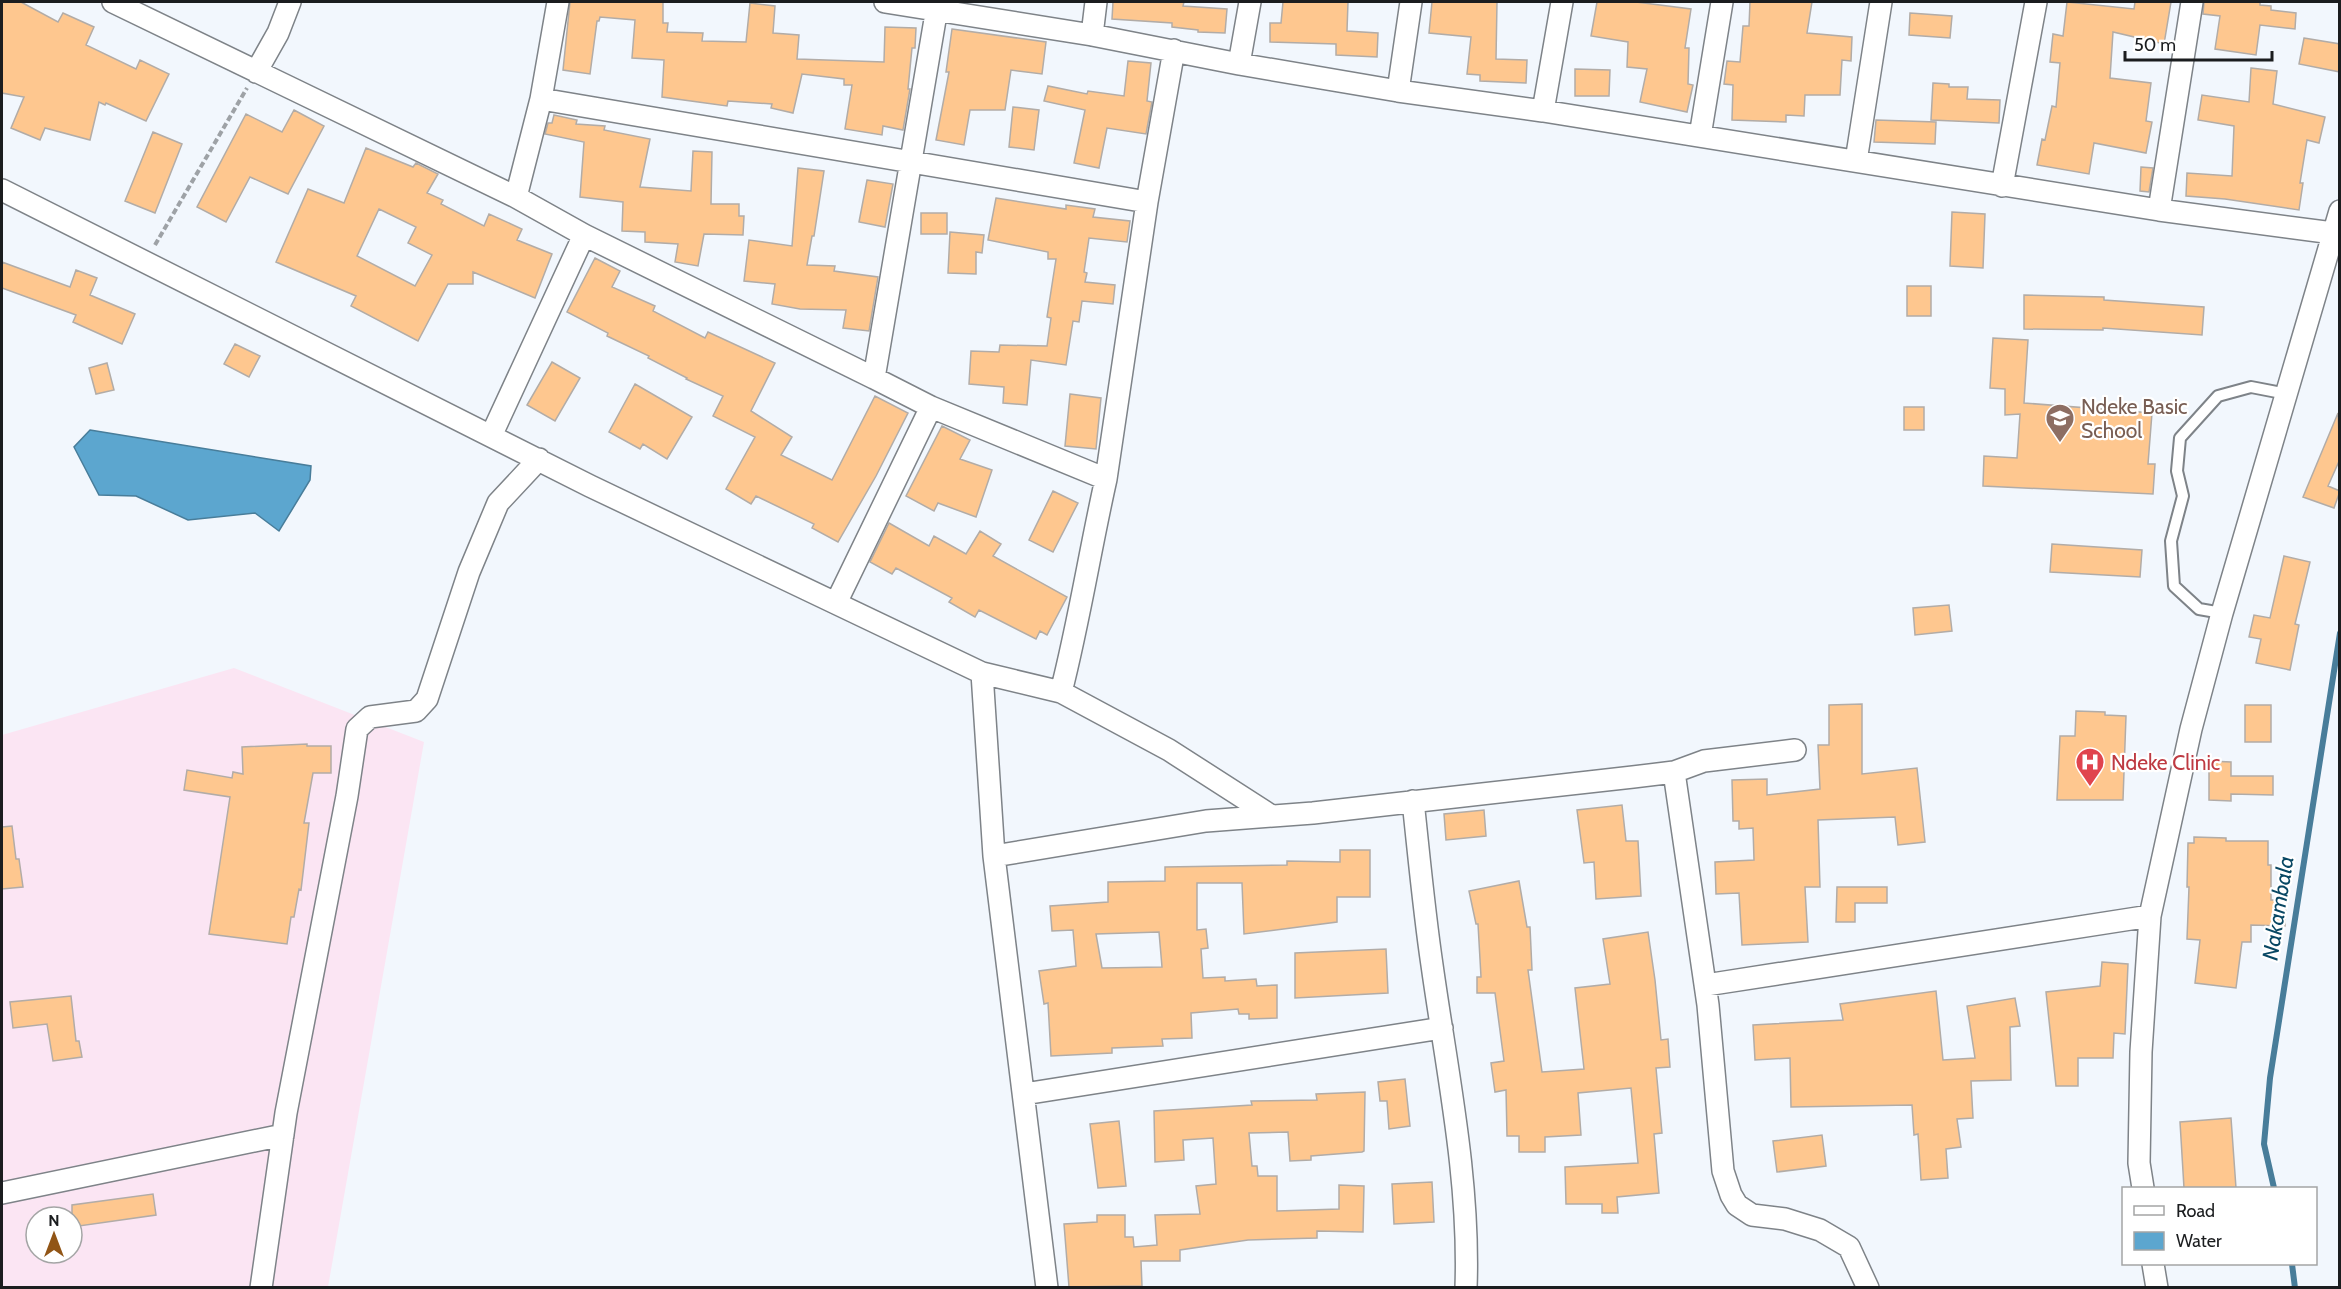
<svg xmlns="http://www.w3.org/2000/svg" width="2341" height="1289" viewBox="0 0 2341 1289" font-family="Cabin,sans-serif">
  <style>
    .commercial { fill: #fbe5f3; fill-rule: evenodd }
    .water { fill: #5ca6cf; stroke: #487d9a; stroke-width: 1.5 }
    .lines { fill: none; stroke-linecap: round; stroke-linejoin: round }
    .stream { stroke: #487d9a; stroke-width: 6 }
    .building { fill: #fec78f; stroke: #b2aca7; stroke-width: 1.5; fill-rule: evenodd }
    .lane-casing { stroke: #7e8388; stroke-width: 14 }
    .street-casing { stroke: #7e8388; stroke-width: 24 }
    .path { stroke: #9ea2a6; stroke-width: 4; stroke-dasharray: 6 3; stroke-linecap: butt }
    .lane { stroke: #fff; stroke-width: 10 }
    .street { stroke: #fff; stroke-width: 21 }
    .labels { text-anchor: middle; dominant-baseline: central; stroke-width: 4.5; stroke-linejoin: round; paint-order: stroke }
    .education-label { font-size: 21px; fill: #785e54; stroke: #fff; text-anchor: start }
    .health-label { font-size: 21px; fill: #be3a42; stroke: #fff; text-anchor: start }
    .water-label { font-size: 22px; font-style: italic; fill: #084763; stroke: #fff }
  </style>
  <rect width="100%" height="100%" fill="#f2f7fd"/>
  <path class="commercial" d="M234,668L424,742L328,1287L2,1288V735ZM36,1217H72V1253H36Z"/>
  <path class="water" d="M90,430L311,466L310,480L279,531L255,513L188,520L136,496L99,495L74,447Z"/>
  <g class="lines">
    <path class="stream" d="M2274,1188L2264,1144L2270,1078L2340,633
      M2292,1264L2295,1288"/>
  </g>
  <path class="building" d="M2,2H21L58,22L63,13L94,27L86,45L136,69L140,60L169,74L146,121L106,103L105,105L99,102L90,140L45,128L40,140L11,128L24,97L2,93Z
    M570,2H663V23H668L667,32L703,33L702,41L746,42L750,3L775,6L773,33L799,35L797,59L884,62L885,27L916,28L915,48H912L908,89H910L903,130L883,126L882,135L845,129L852,85H844V79L802,74L793,113L771,108L772,104L728,101L727,106L662,97L664,60L632,58L635,20L600,17L599,21H597L590,74L563,70Z
    M1113,2H1184L1183,6L1227,9L1225,33L1198,32V30L1172,27V23L1112,19Z
    M1283,2H1348L1347,31L1378,33L1377,57L1336,55V44L1270,42V23H1281Z
    M1432,2H1497L1496,59L1527,60L1526,83L1480,81V75L1467,74L1471,37L1429,33Z
    M1597,2H1636L1691,9L1685,48H1689L1688,84L1693,85L1687,112L1640,102L1647,69L1627,67L1628,42L1591,36Z
    M1750,2H1812L1807,33L1852,37L1851,61L1842,60L1840,95H1805L1804,116L1786,115V122L1732,120L1733,85L1724,84L1727,61L1740,62L1743,26H1749Z
    M2067,2L2134,9L2135,2H2171L2164,44L2113,32L2110,78L2151,83L2146,121L2152,122L2146,153L2094,143L2089,174L2037,165L2042,139L2045,140L2052,106L2056,107L2060,63L2050,62L2053,34L2063,36Z
    M2204,2H2260V5L2271,6V10L2296,13L2295,29L2260,25L2256,55L2215,49L2220,16L2203,14Z
    M1910,13L1952,16L1950,38L1909,35Z
    M952,29L1046,42L1042,74L1011,70L1005,110H970L964,145L936,140L949,72H946Z
    M2304,38L2340,44V72L2299,64Z
    M1128,61L1151,63L1147,101L1152,102L1146,134L1107,128L1099,168L1074,163L1085,110L1044,101L1048,86L1087,94L1088,91L1124,96Z
    M2251,68L2277,71L2273,104L2325,117L2319,143L2307,140L2300,183H2303L2299,210L2225,199L2186,196L2187,173L2232,176L2234,126L2198,120L2202,95L2249,102Z
    M1575,69L1610,70L1609,96H1575Z
    M1933,83L1949,84V87H1968L1967,99L2000,100L1999,123L1931,120Z
    M1013,107L1039,110L1034,150L1009,147Z
    M294,110L324,126L288,194L250,177L226,222L197,207L246,114L282,132Z
    M554,115L577,120L576,124L605,126L604,130L650,139L640,187L691,191L693,151L712,152L711,204H739V216H744L743,235L704,234L698,266L675,262L678,244L645,242V232L622,231L623,202L580,197L584,142L545,134L548,123H552Z
    M1876,120L1936,122L1935,144L1874,142Z
    M153,132L182,144L155,213L125,201Z
    M366,148L413,167L416,163L438,174L427,193L443,200L441,204L484,226L489,214L522,229L517,240L552,254L535,298L473,272V284H448L418,341L351,306L356,296L276,262L308,189L344,203ZM379,209L416,227L408,243L432,255L415,286L357,256Z
    M2141,167L2153,168L2149,192L2140,191Z
    M798,168L824,171L814,236H812L807,265L835,266L834,271L878,277L869,331L843,328L846,310L800,309L772,304L775,284L744,281L749,240L792,246Z
    M867,180L893,184L885,227L859,222Z
    M996,198L1066,209V205L1095,209L1093,217L1130,221L1127,242L1089,238L1084,272L1087,273L1085,282L1115,285L1113,304L1082,301L1079,322L1073,321L1066,365L1031,360L1027,405L1003,403L1004,387L969,384L971,351L999,352L1000,345L1047,346L1051,318L1047,317L1056,259H1048V252L988,240Z
    M1952,212L1985,214L1983,268L1950,266Z
    M921,213H947V234H921Z
    M950,232L984,235L982,253L976,252V274L948,273Z
    M595,258L620,271L612,287L655,306L653,311L705,338L708,332L775,363L751,411L792,437L781,455L832,480L875,396L908,413L876,476L838,542L812,528L814,524L756,496L751,504L726,489L755,437L713,416L723,396L686,379L687,378L648,358L649,356L607,336L608,333L567,312Z
    M2,262L70,287L76,270L97,278L90,295L135,314L122,344L73,322L76,315L2,288Z
    M1907,286H1931V316H1907Z
    M2024,295L2104,297V300L2204,307L2202,335L2103,328V330L2024,329Z
    M1993,338L2028,340L2024,403L2152,413L2148,464H2155L2153,494L1983,486L1984,456L2017,458L2020,414L2005,415V389L1990,388Z
    M235,344L260,356L249,377L224,364Z
    M552,362L580,378L555,421L527,405Z
    M107,363L114,390L96,394L89,368Z
    M635,384L692,417L667,459L643,444L640,449L609,432Z
    M1070,394L1101,398L1096,449L1065,446Z
    M1904,407H1924V430H1904Z
    M2338,413L2340,459L2328,486L2340,491L2334,508L2303,497Z
    M942,426L970,440L960,459L992,470L976,517L938,503L934,511L906,496Z
    M1053,491L1078,503L1053,552L1029,540Z
    M889,523L929,546L934,536L966,554L980,531L1001,544L993,556L1067,597L1047,635L1040,631L1036,639L979,610L975,617L949,602L952,598L896,568L892,574L870,562Z
    M2052,544L2142,550L2140,577L2050,572Z
    M2284,556L2310,562L2295,624L2299,625L2290,670L2256,663L2261,639L2249,637L2254,615L2270,618Z
    M1949,605L1952,631L1915,635L1913,608Z
    M1862,704V774L1917,768L1925,842L1898,845L1895,817L1818,820L1820,887H1805L1808,942L1742,945L1739,893L1716,894L1715,862L1754,860L1753,828L1739,829V821H1733L1732,780L1767,779V795L1820,789L1818,745H1829V705Z
    M2245,705H2271V742H2245Z
    M2076,711L2105,712V715L2126,716L2123,800H2057L2060,736H2075Z
    M307,744V746H331V773H313L304,823H309L301,890L299,889L294,917H291L287,944L209,934L230,797L184,790L187,770L232,778L233,772L243,774L242,747Z
    M2209,761L2231,762V776H2273V795L2231,794V801L2209,800Z
    M1622,805L1626,841H1638L1641,896L1596,899L1594,862L1584,863L1577,810Z
    M1484,810L1486,836L1446,840L1444,814Z
    M12,826L16,859H19L23,887L2,889V827Z
    M2194,837L2226,838V841H2268V865H2271V900H2286L2285,926L2251,925V942H2242L2236,988L2195,983L2200,940L2187,939L2189,887H2187L2188,843H2194Z
    M1340,850H1370V897H1337V922L1244,934L1242,883H1197V930L1206,929L1208,948L1201,949L1203,978L1225,977V981L1256,979L1257,986L1277,985V1018L1249,1019V1014H1239L1238,1009L1191,1013L1192,1038L1162,1039L1163,1046L1112,1048V1053L1051,1056L1048,1003L1044,1004L1039,971L1076,966L1073,930L1052,931L1050,906L1108,902V882L1165,881V867L1287,865V861L1340,862ZM1159,932L1162,967L1102,968L1096,934Z
    M1519,881L1527,927H1530L1532,970H1528L1542,1072L1584,1069L1575,988L1610,984L1603,939L1648,932L1655,980L1661,1040L1668,1039L1670,1067L1656,1068L1662,1133L1654,1134L1659,1193L1617,1197L1618,1213H1602V1204H1566L1565,1167L1638,1163L1631,1088L1578,1093L1581,1135L1545,1137V1152H1519V1136H1507L1506,1090L1495,1092L1491,1063L1504,1061L1495,993H1477V977H1481L1478,924H1476L1469,891Z
    M1837,887H1887V903H1855V922H1836Z
    M1386,949L1388,993L1295,998V953Z
    M2102,962L2128,964L2125,1034L2114,1033L2113,1058H2078V1086H2056L2046,992L2100,986Z
    M1936,991L1943,1060L1975,1058L1967,1006L2015,998L2020,1026L2010,1027L2011,1080L1971,1081L1973,1118L1957,1119L1961,1147L1946,1149L1948,1178L1921,1180L1918,1134L1914,1135L1912,1105L1791,1107L1790,1058L1755,1060L1753,1025L1843,1020L1840,1004Z
    M71,996L76,1041H79L82,1057L53,1061L47,1024L13,1028L10,1002Z
    M1405,1079L1410,1126L1389,1129L1387,1101H1380L1378,1082Z
    M1365,1092L1364,1151L1362,1152L1311,1156V1160L1290,1161L1288,1132L1249,1133L1252,1166H1257L1258,1176H1277V1211L1339,1209V1185L1364,1186L1363,1232L1317,1231V1238L1248,1240L1180,1250V1261H1141L1142,1286L1069,1287L1064,1224L1097,1222V1215H1125V1237H1133L1134,1247L1157,1245L1155,1215L1200,1214L1196,1186L1216,1184L1213,1138L1183,1140L1184,1160L1155,1162L1154,1111L1252,1105L1251,1101L1317,1100L1316,1094Z
    M2231,1118L2236,1188H2184L2180,1122Z
    M1119,1121L1126,1186L1098,1188L1090,1124Z
    M1822,1135L1826,1166L1777,1172L1773,1141Z
    M1432,1182L1434,1222L1394,1224L1392,1184Z
    M153,1194L156,1215L72,1227V1205Z"/>
  <g class="lines">
    <g class="lane-casing">
      <path id="lane" d="M2222,613L2199,609L2174,586L2171,541L2183,496L2177,471L2180,438L2218,396L2251,387L2287,394"/>
    </g>
    <g class="street-casing">
      <path id="street" d="M113,2L516,197L584,235L874,378
        M885,2L1092,35L1239,64L1398,91L1543,111L2159,210L2333,233
        M938,2L874,378L931,407L1106,479L1147,202L1174,50
        M1092,35L1096,2
        M1239,64L1250,2
        M256,72L278,33L290,2
        M1398,91L1411,2
        M541,99L1147,202
        M1543,111L1562,2
        M1700,136L1722,2
        M1856,161L1881,2
        M2002,186L2036,2
        M2,190L590,486L982,673L994,856L1047,1288
        M516,197L541,99L558,2
        M2159,210L2192,2
        M491,436L584,235
        M1106,479C1090,550 1079,622 1061,692L1169,750L1270,815
        M836,603L931,407
        M982,673L1061,692
        M1674,772L1708,1005L1723,1171L1731,1195L1737,1205L1752,1215L1785,1219L1820,1230L1849,1247L1868,1288
        M1413,801C1419,856 1424,911 1432,965C1447,1072 1470,1179 1466,1288
        M994,856L1206,821L1313,813L1633,777L1674,772L1704,761L1795,750
        M1706,985L2150,916
        M1024,1094L1442,1028
        M2143,1188L2139,1163L2141,1052L2150,916L2191,729L2222,613L2340,211
        M2,1193L283,1135
        M2153,1264L2157,1288
        M261,1288L286,1113L347,796L357,729L370,717L416,711L427,699L469,572L498,503L539,459"/>
    </g>
    <path class="path" d="M155,245L247,88"/>
    <use href="#lane" class="lane"/>
    <use href="#street" class="street"/>
  </g>
  <defs>
    <g id="school-pin" transform="scale(1.5)"><path d="M0 17L-7.5 6A9.5 9.5 0 1 1 7.5 6Z" fill="#8d6e63" stroke="#fff"/><path d="M0-5L7-2L0 1L-7-2ZM-4 1L0 2.5L4 1V4Q0 6-4 4Z" fill="#fff"/></g>
    <g id="hospital-pin" transform="scale(1.5)"><path d="M0 17L-7.5 6A9.5 9.5 0 1 1 7.5 6Z" fill="#e0444e" stroke="#fff"/><path d="M-5-5h3v3.5h4V-5h3V5h-3V1.5h-4V5h-3Z" fill="#fff"/></g>
  </defs>
  <g fill-rule="evenodd">
    <use href="#school-pin" x="2060" y="418"/>
    <use href="#hospital-pin" x="2090" y="762"/>
  </g>
  <g class="labels">
    <g class="education-label">
      <text x="2081" y="406">Ndeke Basic<tspan x="2081" dy="24">School</tspan></text>
    </g>
    <g class="health-label">
      <text x="2111" y="762">Ndeke Clinic</text>
    </g>
    <g class="water-label">
      <text transform="translate(2278 908) rotate(-81)">Nakambala</text>
    </g>
  </g>
  <rect width="2341" height="1289" fill="none" stroke="#1b1d1f" stroke-width="6"/>
  <rect x="2122" y="1187" width="195" height="78" fill="#ffffff" stroke="#a4a5a5" stroke-width="1.5"/>
  <rect x="2134" y="1206" width="30" height="9" fill="#ffffff" stroke="#a4a5a5" stroke-width="1.5"/>
  <text x="2176" y="1217" font-size="18" fill="#1b1d1f">Road</text>
  <rect x="2134" y="1232" width="30" height="18" fill="#5ca6cf" stroke="#a4a5a5" stroke-width="1.5"/>
  <text x="2176" y="1247" font-size="18" fill="#1b1d1f">Water</text>
  <g transform="translate(54 1235)"><circle r="28" fill="#ffffff" stroke="#a4a5a5" stroke-width="1.5"/>
  <path d="M0-4.5L10 22L0 15L-10 22Z" fill="#915516"/>
  <text y="-9" font-size="16" font-weight="bold" text-anchor="middle" fill="#1b1d1f">N</text>
  </g>
  <path d="M2125 51v9h147v-9" fill="none" stroke="#1b1d1f" stroke-width="3"/>
  <text x="2134" y="51" font-size="18" fill="#1b1d1f" stroke="#ffffff" stroke-width="4.5" paint-order="stroke">50 m</text>
</svg>
